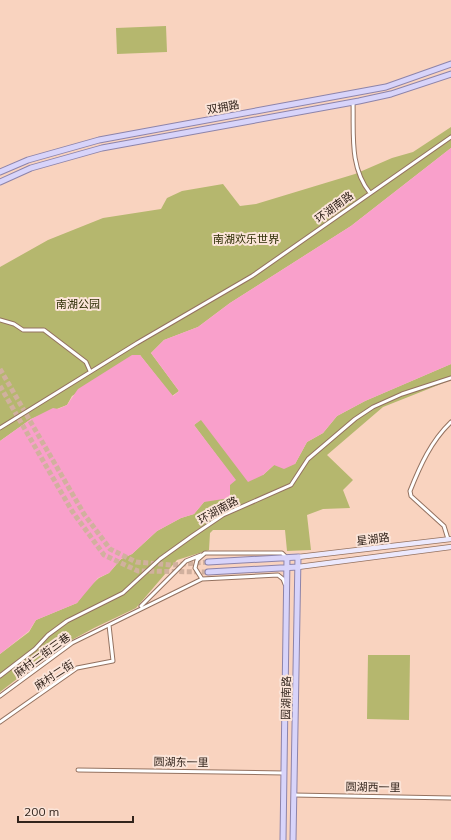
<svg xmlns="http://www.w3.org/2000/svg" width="451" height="840" viewBox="0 0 451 840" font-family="Mulish,'Noto Sans SC',sans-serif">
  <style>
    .green { fill: #b5b76e }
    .water { fill: #f9a0cb }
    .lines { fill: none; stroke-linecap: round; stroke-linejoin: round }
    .primary-tunnel { stroke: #d1b09e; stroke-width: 5; stroke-dasharray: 5 2.5; stroke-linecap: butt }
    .street-casing { stroke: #947260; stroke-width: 5 }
    .secondary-casing { stroke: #947260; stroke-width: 6 }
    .primary-casing { stroke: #8d84aa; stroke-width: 7 }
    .street { stroke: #fff; stroke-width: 3 }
    .secondary { stroke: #ece9fd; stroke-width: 4.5 }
    .primary { stroke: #d8d4fa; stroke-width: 5 }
    .labels { text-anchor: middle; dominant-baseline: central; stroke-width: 4; stroke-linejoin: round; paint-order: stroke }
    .street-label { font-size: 11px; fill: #32241c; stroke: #fbe4d8 }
    .park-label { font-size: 11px; fill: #2e2e05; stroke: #fbe4d8 }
  </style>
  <rect width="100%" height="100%" fill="#f9d3bf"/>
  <path class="green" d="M166,26L167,52L117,54L116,28Z
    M451,127V148L351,226L230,303L198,327L164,340L151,353L179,391L172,396L140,355L72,396L67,405L31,419L0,441V267L48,240L103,218L161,209L167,198L182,191L223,184L240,206L256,204L355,174L392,158L413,152Z
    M451,364V380L383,407L327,455L353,480L343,490L350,508L323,509L307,515L311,550L287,551L285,530H213L210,533L209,550L177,560L136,608L94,628L57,648L0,692V654L29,632L36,620L77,603L89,587L99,578L109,573L121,559L132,554L157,531L181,518L194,514L204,502L235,480L194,425L201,419L263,475L274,465L295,464L307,442L323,433L337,416L365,401Z
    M368,655H410L409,720L367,719Z"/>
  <path class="water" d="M451,148V364L365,401L337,416L323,433L307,442L295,464L284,469L274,465L263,475L248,482L201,420L194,425L236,480L230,485V498L204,502L194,514L181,518L157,531L132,554L121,559L109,573L98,578L77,603L36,620L29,631L0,654V441L31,419L53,408L58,409L67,405L78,389L132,355H140L173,396L179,391L151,353L164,340L198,327L230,303L351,226Z"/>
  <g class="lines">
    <path class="primary-tunnel" d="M0,369L84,514L110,549L136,562L172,565L208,562
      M0,386L72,511L104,555L138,571L208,572"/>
    <g class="street-casing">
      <path id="street" d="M353,102C354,133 349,167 370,193
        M0,320L14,324L23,330H44L86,362L90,371
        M0,428L137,343L252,276L451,137
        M448,539L444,526L411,496L410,491C420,466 431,441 451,422
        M285,584L283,579L278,575L202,579L195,568L197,560L205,553H282L287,558
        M141,606L186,561L201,555
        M0,676L35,649L48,635L67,621L123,593L160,559L192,536L223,515L291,485L308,459L355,419L373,407L402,394L451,378
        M0,696L72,643L202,579
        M0,722L77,668L113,661L109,625
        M78,770L284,773
        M294,795L451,798"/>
    </g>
    <g class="secondary-casing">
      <path id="secondary" d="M298,557L451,539
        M298,567L451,547"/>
    </g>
    <g class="primary-casing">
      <path id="primary" d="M0,172L28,160L99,140L386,87L451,64
        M0,182L31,168L102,148L359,101L391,94L451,74
        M208,562L298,557L293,840
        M208,572L298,567
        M283,840L287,558"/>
    </g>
    <use href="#street" class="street"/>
    <use href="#secondary" class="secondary"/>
    <use href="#primary" class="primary"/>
  </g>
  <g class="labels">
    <g class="street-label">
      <text transform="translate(223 107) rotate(-10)">双拥路</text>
      <text transform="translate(334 207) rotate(-36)">环湖南路</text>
      <text transform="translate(218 510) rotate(-29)">环湖南路</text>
      <text transform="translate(373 539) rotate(-7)">星湖路</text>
      <text transform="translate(42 655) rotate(-36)">麻村二街三巷</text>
      <text transform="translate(54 675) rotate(-33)">麻村二街</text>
      <text transform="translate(286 698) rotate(-89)">园湖南路</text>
      <text transform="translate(181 762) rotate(1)">圆湖东一里</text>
      <text transform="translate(373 787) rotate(1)">圆湖西一里</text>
    </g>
    <g class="park-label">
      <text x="246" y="239">南湖欢乐世界</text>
      <text x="78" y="304">南湖公园</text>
    </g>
  </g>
  <path d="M18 816v6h115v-6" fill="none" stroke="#32241c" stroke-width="2"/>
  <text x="24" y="816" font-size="12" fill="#32241c" stroke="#fbe4d8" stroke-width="3" paint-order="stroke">200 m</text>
</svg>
